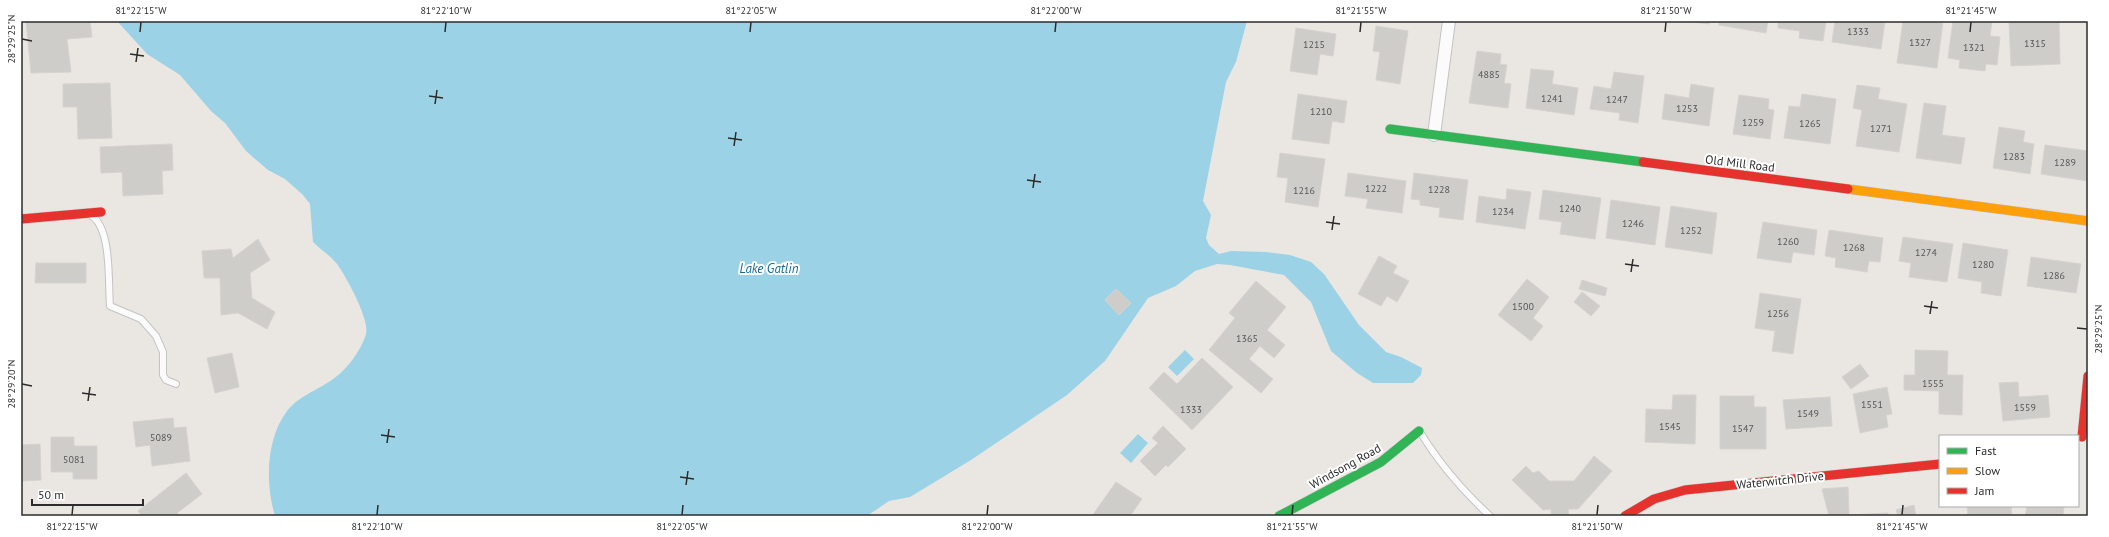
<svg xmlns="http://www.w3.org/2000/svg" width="2109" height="537" viewBox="0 0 2109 537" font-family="'PT Sans',sans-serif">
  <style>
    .water { fill: #9cd2e6 }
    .building { fill: #cfcdca; stroke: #d5d2cf }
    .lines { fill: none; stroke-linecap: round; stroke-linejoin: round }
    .lane-casing { stroke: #c4c3c3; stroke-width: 8 }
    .street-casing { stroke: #c4c3c3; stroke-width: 14 }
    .fast-casing { stroke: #c4c3c3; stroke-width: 10 }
    .slow-casing { stroke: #c4c3c3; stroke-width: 10 }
    .jam-casing { stroke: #c4c3c3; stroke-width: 10 }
    .lane { stroke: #fcfbfb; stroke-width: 6 }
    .street { stroke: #fcfbfb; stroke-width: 12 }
    .fast { stroke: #30b455; stroke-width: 9 }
    .slow { stroke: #ff9f0a; stroke-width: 9 }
    .jam { stroke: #e5322d; stroke-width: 9 }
    .ticks { fill: none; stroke: #2c2c2c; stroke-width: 1.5 }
    .labels { text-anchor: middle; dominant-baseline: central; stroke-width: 4; stroke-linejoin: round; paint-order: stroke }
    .number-label { font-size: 10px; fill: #565655 }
    .street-label { font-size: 12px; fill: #2c2c2c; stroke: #fff }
    .water-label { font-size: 13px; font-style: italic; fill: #166897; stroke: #fff }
    .neatline { fill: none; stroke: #2c2c2c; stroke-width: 1.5 }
    .ticks-label { font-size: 10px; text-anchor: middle; fill: #2c2c2c }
  </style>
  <rect width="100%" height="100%" fill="#eae7e3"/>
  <path class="water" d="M117,21H1247L1236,62L1226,82L1203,201L1211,215L1206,238L1209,245L1219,254L1231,251L1266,252L1290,255L1311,262L1324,274L1359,325L1386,352L1401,357L1422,368L1421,375L1413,383H1373L1357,373L1331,351L1311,302L1284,275L1230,265L1217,264L1195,271L1176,286L1148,298L1105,361L1067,395L971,460L910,497L889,501L867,516H275C265,483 266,439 287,411C300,394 322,389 337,376C349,367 362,348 366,334C370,320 346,276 337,264C331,256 320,249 313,242L310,204L303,195L285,179L268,170L246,151L225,123L211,111L180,75L147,54Z
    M1185,350L1194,359L1177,376L1168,367Z
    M1138,434L1148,443L1131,463L1120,453Z"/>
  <path class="building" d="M26,21H90L92,37L67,39L71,72L31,73Z
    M1684,21H1710L1709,24Z
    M1719,21H1768L1766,33L1719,25Z
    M1778,21H1826L1823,41L1799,38L1800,31L1778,28Z
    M1835,21H1885L1881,49L1832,42Z
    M1903,21H1943L1937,68L1897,63Z
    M1953,21H1992L1990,36L2000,37L1997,65L1986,64L1985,71L1959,68L1960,60L1948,58Z
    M2009,21H2059L2060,64L2011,66Z
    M1376,26L1408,31L1400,84L1376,80L1380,52L1373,51Z
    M1296,28L1336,34L1333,56L1320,54L1317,75L1290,71Z
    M1477,51L1501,54L1500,64L1507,65L1504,83L1511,84L1508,108L1469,103Z
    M1531,69L1554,71L1552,84L1578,88L1574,115L1526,108Z
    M1614,72L1644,76L1638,123L1619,120L1620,113L1590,109L1594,86L1611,89Z
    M110,83L112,138L78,139L77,107H63V84Z
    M1691,84L1714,88L1709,126L1662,119L1665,94L1689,98Z
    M1857,85L1880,88L1878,99L1907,104L1899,152L1856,146L1862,110L1853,108Z
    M1298,94L1347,101L1344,123L1332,121L1329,144L1292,139Z
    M1802,94L1836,99L1830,144L1784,138L1789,106L1800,107Z
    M1739,95L1769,99L1768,109L1774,110L1770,139L1733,134Z
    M1924,103L1946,106L1942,135L1965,138L1961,164L1916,158Z
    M1999,127L2025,131L2023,142L2034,144L2030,174L1993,168Z
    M172,144L173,170L162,171L163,194L123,196L122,172L101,173L100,147Z
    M2045,145L2088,151V181L2041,174Z
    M1280,153L1325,159L1318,207L1285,202L1288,178L1277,177Z
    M1348,173L1406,181L1402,213L1366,208L1368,199L1345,196Z
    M1414,173L1468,180L1463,220L1439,217L1440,208L1420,205V200L1411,199Z
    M1507,189L1531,192L1525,229L1476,222L1479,196L1506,200Z
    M1543,190L1601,198L1595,239L1560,234L1562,222L1539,219Z
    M1611,200L1660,207L1655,245L1606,238Z
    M1671,206L1717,213L1712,254L1665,247Z
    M1763,222L1817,230L1814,255L1793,252L1791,263L1757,258Z
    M1829,230L1883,238L1880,262L1869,261L1867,272L1835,267L1836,258L1825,256Z
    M1903,237L1953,244L1947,282L1909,277L1911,263L1899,261Z
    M258,239L270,260L250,273L252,298L275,312L267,329L238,313L221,315L220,278H204L202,251L231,249L233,258Z
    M1963,243L2008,250L2001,296L1981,293L1982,282L1958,278Z
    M1379,256L1397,266L1393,273L1409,281L1397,302L1387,296L1381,306L1358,294Z
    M2031,257L2081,264L2076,293L2027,286Z
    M36,263H86V283H35Z
    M1527,279L1549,297L1533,318L1543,326L1531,341L1498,315Z
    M1582,280L1607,288L1605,296L1579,289Z
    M1256,281L1286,307L1267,330L1285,345L1274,358L1260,346L1249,359L1273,379L1261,393L1209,350L1235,318L1229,313Z
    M1116,289L1131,303L1119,315L1105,300Z
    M1582,292L1600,306L1591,316L1574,302Z
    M1760,293L1801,299L1793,354L1772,351L1775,331L1755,328Z
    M1915,350L1948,351L1947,375H1963L1962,415L1939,414V391L1904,390V375H1915Z
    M232,353L239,387L215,393L207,358Z
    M1202,358L1233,387L1192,430L1149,388L1164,372L1177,384Z
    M1860,364L1869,376L1851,389L1842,377Z
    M2018,382L2019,397L2048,395L2050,417L2003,421L1999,383Z
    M1887,387L1892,414L1886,415L1888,427L1860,433L1853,394Z
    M1673,395H1696L1695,444L1645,442L1646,409L1672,410Z
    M1720,396H1754V407H1766V449H1720Z
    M1830,397L1832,426L1786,429L1783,400Z
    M173,418L174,428L186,427L190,461L152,466L150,445L136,447L133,422Z
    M1163,426L1186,449L1168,467L1166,465L1155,476L1140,461L1158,443L1152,438Z
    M51,437H74V446H97V479H73V472H51Z
    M40,444L41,480L22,481L21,445Z
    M1594,456L1612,471L1578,509H1568L1569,516H1551V509L1543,510L1512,480L1526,466L1533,473L1539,471L1549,481H1574Z
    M186,473L202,494L177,513L180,516H142L138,511Z
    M1116,482L1142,499L1130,516H1092Z
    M1848,487L1849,515L1888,513V516H1829L1822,489Z
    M1914,505L1916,516H1898L1896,510Z
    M1967,506H2011L2012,516H1968Z
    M2027,506L2050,507L2064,506L2063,516H2025Z"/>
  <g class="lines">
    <g class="lane-casing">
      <path id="lane" d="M92,216C112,230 108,283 110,306L141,319L156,336L163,352V375L166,380L176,384
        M1420,432C1440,465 1462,490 1490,516"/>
    </g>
    <g class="street-casing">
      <path id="street" d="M1434,135L1449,21"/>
    </g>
    <g class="fast-casing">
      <path id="fast" d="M1390,129L1643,162
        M1279,516L1381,462L1419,431"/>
    </g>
    <g class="slow-casing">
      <path id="slow" d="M1848,189L2088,221"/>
    </g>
    <g class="jam-casing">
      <path id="jam" d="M1643,162L1848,189
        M21,219L101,212
        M2082,437L2088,376
        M1625,516L1654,499L1685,490L1940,464"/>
    </g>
    <use href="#lane" class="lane"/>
    <use href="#street" class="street"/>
    <use href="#fast" class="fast"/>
    <use href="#slow" class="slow"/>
    <use href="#jam" class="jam"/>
  </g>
  <path class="ticks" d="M140,32L141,22M445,32L446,22M750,32L751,22M1055,32L1056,22M1360,32L1361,22M1665,32L1666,22M1970,32L1971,22M22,39L32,41M130,54L144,56M136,62L138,48M429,96L443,98M435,104L437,90M728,138L742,140M734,146L736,132M1027,180L1041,182M1033,188L1035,174M1326,222L1340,224M1332,230L1334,216M1625,264L1639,266M1631,272L1633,259M1924,306L1938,308M1930,314L1932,301M2077,328L2087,329M22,384L32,386M82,393L96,395M88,401L90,387M381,435L395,437M387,443L389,429M680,477L694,479M686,485L688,471M72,515L73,505M377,515L378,505M682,515L683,505M987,515L988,505M1292,515L1293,505M1597,515L1598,505M1902,515L1903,505"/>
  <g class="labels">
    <g class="number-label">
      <text x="1858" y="31">1333</text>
      <text x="1920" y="42">1327</text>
      <text x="2035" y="43">1315</text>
      <text x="1314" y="44">1215</text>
      <text x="1974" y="47">1321</text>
      <text x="1489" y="74">4885</text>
      <text x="1552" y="98">1241</text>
      <text x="1617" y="99">1247</text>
      <text x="1687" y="108">1253</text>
      <text x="1321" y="111">1210</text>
      <text x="1753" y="122">1259</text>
      <text x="1810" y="123">1265</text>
      <text x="1881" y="128">1271</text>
      <text x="2014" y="156">1283</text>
      <text x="2065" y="162">1289</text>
      <text x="1376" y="188">1222</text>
      <text x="1439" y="189">1228</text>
      <text x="1304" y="190">1216</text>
      <text x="1570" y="208">1240</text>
      <text x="1503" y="211">1234</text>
      <text x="1633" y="223">1246</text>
      <text x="1691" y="230">1252</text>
      <text x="1788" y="241">1260</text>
      <text x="1854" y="247">1268</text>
      <text x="1926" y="252">1274</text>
      <text x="1983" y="264">1280</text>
      <text x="2054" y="275">1286</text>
      <text x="1523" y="306">1500</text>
      <text x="1778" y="313">1256</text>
      <text x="1247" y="338">1365</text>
      <text x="1933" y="383">1555</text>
      <text x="1872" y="404">1551</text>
      <text x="2025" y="407">1559</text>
      <text x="1191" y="409">1333</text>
      <text x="1808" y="413">1549</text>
      <text x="1670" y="426">1545</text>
      <text x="1743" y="428">1547</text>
      <text x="161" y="437">5089</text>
      <text x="74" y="459">5081</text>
    </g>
    <g class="street-label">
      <text transform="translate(1740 163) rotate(7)">Old Mill Road</text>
      <text transform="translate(1345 466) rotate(-29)">Windsong Road</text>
      <text transform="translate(1780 480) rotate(-6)">Waterwitch Drive</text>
    </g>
    <g class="water-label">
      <text x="769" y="268">Lake Gatlin</text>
    </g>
  </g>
  <rect width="2109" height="537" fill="none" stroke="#ffffff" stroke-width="44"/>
  <rect x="1939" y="435" width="140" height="72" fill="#ffffff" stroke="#ababab"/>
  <rect x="1947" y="448" width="20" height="6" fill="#30b455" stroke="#ababab"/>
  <text x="1975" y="455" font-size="12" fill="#2c2c2c">Fast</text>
  <rect x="1947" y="468" width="20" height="6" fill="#ff9f0a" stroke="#ababab"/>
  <text x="1975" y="475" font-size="12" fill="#2c2c2c">Slow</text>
  <rect x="1947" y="488" width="20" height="6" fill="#e5322d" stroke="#ababab"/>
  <text x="1975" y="495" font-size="12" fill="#2c2c2c">Jam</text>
  <path d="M32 499v6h111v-6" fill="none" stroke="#2c2c2c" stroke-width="2"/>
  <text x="38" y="499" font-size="12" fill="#2c2c2c" stroke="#ffffff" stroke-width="3" paint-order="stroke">50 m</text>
  <rect x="22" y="22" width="2065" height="493" class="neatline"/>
  <g class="ticks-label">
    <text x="141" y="14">81°22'15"W</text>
    <text x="446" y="14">81°22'10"W</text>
    <text x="751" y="14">81°22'05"W</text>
    <text x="1056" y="14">81°22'00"W</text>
    <text x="1361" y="14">81°21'55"W</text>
    <text x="1666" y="14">81°21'50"W</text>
    <text x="1971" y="14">81°21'45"W</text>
    <text transform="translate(11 39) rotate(-90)" y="4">28°29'25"N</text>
    <text transform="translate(2098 329) rotate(-90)" y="4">28°29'25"N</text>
    <text transform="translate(11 384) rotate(-90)" y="4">28°29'20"N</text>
    <text x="72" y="530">81°22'15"W</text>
    <text x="377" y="530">81°22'10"W</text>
    <text x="682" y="530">81°22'05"W</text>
    <text x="987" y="530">81°22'00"W</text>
    <text x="1292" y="530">81°21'55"W</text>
    <text x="1597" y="530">81°21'50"W</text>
    <text x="1902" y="530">81°21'45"W</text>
  </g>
</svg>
